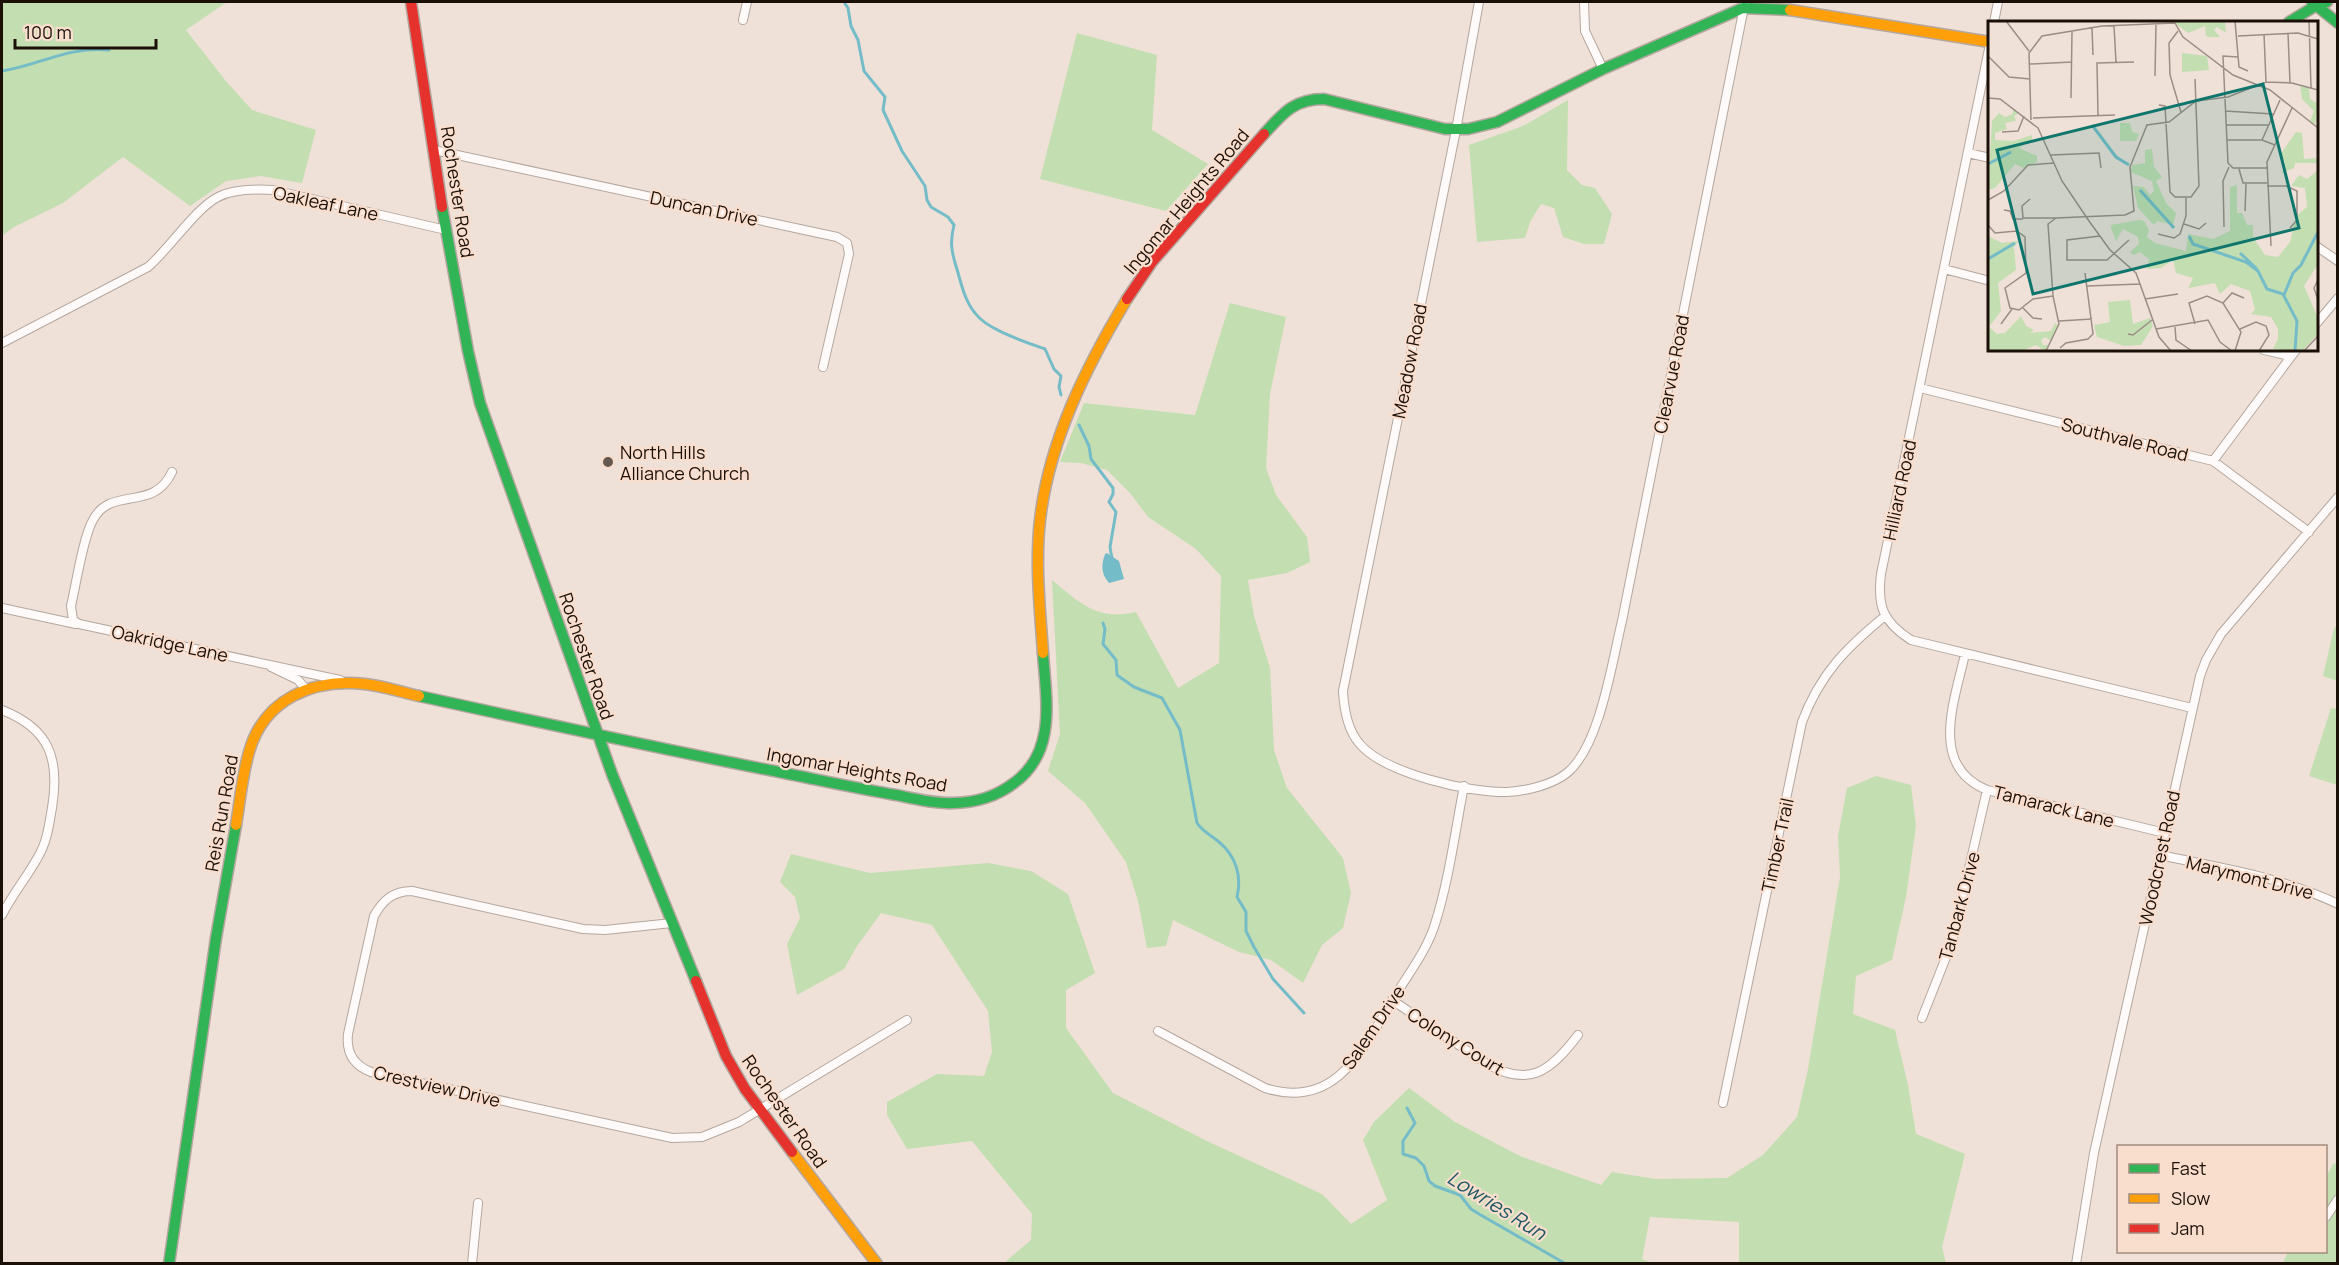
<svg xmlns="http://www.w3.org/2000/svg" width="2339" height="1265" viewBox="0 0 2339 1265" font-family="Manrope,sans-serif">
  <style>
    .green { fill: #c3deb0 }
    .water { fill: #75bcc9 }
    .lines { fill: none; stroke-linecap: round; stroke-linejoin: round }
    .stream { stroke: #75bcc9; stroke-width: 3 }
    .street-casing { stroke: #b4a79f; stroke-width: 10 }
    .fast-casing { stroke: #b4a79f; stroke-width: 13 }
    .slow-casing { stroke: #b4a79f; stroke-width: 13 }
    .jam-casing { stroke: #b4a79f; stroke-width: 13 }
    .street { stroke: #fdfaf9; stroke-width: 8 }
    .fast { stroke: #30b455; stroke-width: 10 }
    .slow { stroke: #ff9f0a; stroke-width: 10 }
    .jam { stroke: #e5322d; stroke-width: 10 }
    .poi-dot { fill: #665951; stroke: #fadecd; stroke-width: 2 }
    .labels { text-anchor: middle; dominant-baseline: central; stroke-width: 4.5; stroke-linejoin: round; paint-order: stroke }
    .street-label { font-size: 18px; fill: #1b1008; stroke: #fadecd }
    .poi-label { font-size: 18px; fill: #1b1008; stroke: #fadecd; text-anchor: start }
    .water-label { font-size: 20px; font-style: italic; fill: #1e5865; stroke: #fadecd }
    .inset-river { fill: none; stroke: #75bcc9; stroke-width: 3 }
    .inset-road { fill: none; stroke: #9b8d85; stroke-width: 1.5 }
    .view { fill: #0f766e; fill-opacity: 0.15; stroke: #0f766e; stroke-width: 3 }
    .inset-edge { fill: none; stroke: #1b1008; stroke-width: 3 }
  </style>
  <rect width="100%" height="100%" fill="#f0e1d8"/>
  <path class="green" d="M2,2H227L186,30L225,80L252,110L316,130L302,183L261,176L226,181L190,206L123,157L63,203L14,227L2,236Z
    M1077,33L1157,55L1152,130L1208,164L1166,211L1040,179Z
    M1568,100L1567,170L1582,185L1595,188L1612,214L1604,244H1584L1563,237L1554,208L1541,204L1530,222L1525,238L1477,242L1469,145L1523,126Z
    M1230,303L1286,317L1270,394L1266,468L1276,495L1307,537L1310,562L1287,573L1248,580L1254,616L1270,668L1274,750L1287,788L1343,858L1351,893L1343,928L1322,945L1303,983L1271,960L1239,952L1173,920L1166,946L1147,948L1138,901L1126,862L1085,803L1048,771L1060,734L1052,580C1080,603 1097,621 1136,612L1178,688L1219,663L1221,576L1196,549L1148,517L1130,493L1107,470L1081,463L1060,462L1084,403L1195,415Z
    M2337,626V681L2323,676L2334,628Z
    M2331,708L2337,709V785L2309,776Z
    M1876,776L1911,785L1916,826L1906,897L1892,960L1856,976L1853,1014L1895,1030L1908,1085L1916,1134L1965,1154L1942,1247L1946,1263H1739V1222L1650,1217L1642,1259L1651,1263H1004L1031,1240L1032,1214L972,1141L907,1149L887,1115V1102L937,1074L984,1076L992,1052L988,1011L932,925L881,913L857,946L844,969L797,995L787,944L800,918L795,897L780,882L791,854L870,873L988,863L1031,871L1068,894L1095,973L1066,990V1028L1113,1093L1207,1141L1322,1194L1351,1224L1387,1200L1363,1140L1374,1122L1409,1088L1455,1122L1520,1156L1601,1185L1612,1172L1656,1179L1727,1178L1763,1155L1797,1117L1808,1069L1840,877L1838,836L1847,788Z
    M2337,1163V1263L2282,1264L2288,1252H2326V1177L2333,1164Z"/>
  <path class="water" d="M1107,553L1119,561L1124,579L1109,583C1101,574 1101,565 1105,554Z"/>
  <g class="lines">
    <path class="stream" d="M844,2L848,8L851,26L858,40L864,71L885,97L883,110L902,151L925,186L927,200L931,207L948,217L954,225C950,241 951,250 956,266C961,282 964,300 975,313C987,330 1026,342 1045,349L1054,369L1061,376L1059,387L1061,395
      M2,71C40,65 69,46 109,50
      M1079,425L1089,446L1091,459L1113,488V494L1109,502L1116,512L1110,547L1112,559
      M1103,623L1105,629L1103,644L1116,660L1117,675L1134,687L1162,698L1180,730L1197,823C1203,832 1211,835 1219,842C1236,856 1242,876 1237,897L1246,912V931L1254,947L1273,979L1304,1013
      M1407,1108L1415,1123L1403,1141V1154L1416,1158L1424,1166L1429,1181L1435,1186L1460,1195L1471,1209L1479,1214L1566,1264"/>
    <g class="street-casing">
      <path id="street" d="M1479,2L1456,130L1343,691C1344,709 1347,729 1359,743C1383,773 1469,793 1507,792C1526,791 1552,785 1567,773C1600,746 1612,662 1622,621L1745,2
        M1584,2L1585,31L1603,69
        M743,20L747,2
        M1994,22L1998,2
        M1990,44L1881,574C1877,606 1883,622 1911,640L2192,708
        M434,150L837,237L847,243L849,254L823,367
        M1968,153L1990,158
        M2316,246L2338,261
        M1944,269L1990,281
        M2316,324L2338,298
        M2,343L148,267C169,249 196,208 218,197C233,189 256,189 273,190L446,230
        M2264,350L2290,356
        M1920,388L2213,461L2309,532
        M2213,461L2296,350
        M172,472C153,513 111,485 93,520C83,537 76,585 71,606L73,620L79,624L340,680
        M2,608L76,624
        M1965,654C1955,700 1928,766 1987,790L2165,833
        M271,667L298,680L305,688
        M2,710C50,729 60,759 52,808C49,825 47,842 38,857C27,877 12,895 2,915
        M2160,855C2220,868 2282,877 2338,904
        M672,923L605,930L583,929L412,891C393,891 383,900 374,916L348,1034C346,1052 353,1065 371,1072L672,1138L702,1137L739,1122L907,1020
        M1392,1000L1484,1062C1528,1089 1550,1072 1578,1035
        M1922,1018L1952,942L1987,790
        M1158,1031L1265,1088C1337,1111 1364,1047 1395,996C1409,973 1427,950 1435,924C1449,880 1455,832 1464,786
        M1723,1103L1802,722C1820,674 1846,648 1885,616
        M2326,1217L2338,1199
        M472,1264L478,1203
        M2076,1264L2094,1153L2200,676L2206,660L2221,634L2338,497"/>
    </g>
    <g class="fast-casing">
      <path id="fast" d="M2312,2L2338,23
        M2289,22L2317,5L2327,2
        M1264,134C1283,113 1294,99 1324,99L1445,129H1468L1497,122L1603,69L1743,8L1790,10
        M442,207L468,351L480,403L612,774L696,981
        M419,696C542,723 665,750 789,774C824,781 860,789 896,795C915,799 935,804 954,803C975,803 997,796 1014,783C1057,752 1046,699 1043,653
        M169,1264L216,938L236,825"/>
    </g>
    <g class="slow-casing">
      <path id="slow" d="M1790,10L1990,42
        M1043,653C1040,609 1035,564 1040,520C1049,441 1086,367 1127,299
        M236,825C240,801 242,776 249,752C264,699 313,678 365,684C383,686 401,692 419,696
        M792,1152L877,1264"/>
    </g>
    <g class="jam-casing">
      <path id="jam" d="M411,2L442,207
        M1127,299L1152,262L1264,134
        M696,981L726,1056L745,1089L792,1152"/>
    </g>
    <use href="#street" class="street"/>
    <use href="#fast" class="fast"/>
    <use href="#slow" class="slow"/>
    <use href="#jam" class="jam"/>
  </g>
  <circle class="poi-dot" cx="608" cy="462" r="6"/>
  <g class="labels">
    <g class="street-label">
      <text transform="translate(458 192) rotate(81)">Rochester Road</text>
      <text transform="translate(1186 201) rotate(-50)">Ingomar Heights Road</text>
      <text transform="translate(326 203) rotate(12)">Oakleaf Lane</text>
      <text transform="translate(704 208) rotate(12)">Duncan Drive</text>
      <text transform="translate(1409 361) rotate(-79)">Meadow Road</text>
      <text transform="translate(1671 374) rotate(-79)">Clearvue Road</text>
      <text transform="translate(2125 439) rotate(14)">Southvale Road</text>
      <text transform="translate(1899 490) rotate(-78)">Hilliard Road</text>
      <text transform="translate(170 643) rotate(12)">Oakridge Lane</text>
      <text transform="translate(587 656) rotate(71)">Rochester Road</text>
      <text transform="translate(857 769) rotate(10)">Ingomar Heights Road</text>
      <text transform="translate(2054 806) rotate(14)">Tamarack Lane</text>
      <text transform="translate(221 813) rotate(-80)">Reis Run Road</text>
      <text transform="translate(1777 845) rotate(-78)">Timber Trail</text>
      <text transform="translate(2159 858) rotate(-78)">Woodcrest Road</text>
      <text transform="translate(2250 877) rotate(14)">Marymont Drive</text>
      <text transform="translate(1959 906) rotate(-75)">Tanbark Drive</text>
      <text transform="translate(1373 1027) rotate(-56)">Salem Drive</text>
      <text transform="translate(1456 1041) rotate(32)">Colony Court</text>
      <text transform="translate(437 1086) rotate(13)">Crestview Drive</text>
      <text transform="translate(785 1111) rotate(55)">Rochester Road</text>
    </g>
    <g class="poi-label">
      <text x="620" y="452">North Hills<tspan x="620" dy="21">Alliance Church</tspan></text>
    </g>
    <g class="water-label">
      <text transform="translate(1497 1205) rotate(32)">Lowries Run</text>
    </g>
  </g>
  <g transform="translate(1988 21)">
    <rect width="330" height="330" fill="#f0e1d8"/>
    <path d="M237,0L238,12L229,6L226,9L232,16H222L218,15L217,5L200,12L186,1ZM194,32L219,35L221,49L194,51ZM312,64L321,66L322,78L330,83L327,104L322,100L326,90L314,78ZM25,88L31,92L26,95L28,100L17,102L19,108L7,112V119L25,120L44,114V119L31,127L49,135V141L36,147L27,143L7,167L0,169L4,100L11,92L17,96L25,93ZM132,102H142L144,111L151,113L148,120H132ZM308,111L314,112L316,138L328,137L330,142H307L306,147L294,152L297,141L293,140L292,134ZM164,128L166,146L174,156L168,160L178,182L188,192L185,204L169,200L166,204L150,187L145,165L156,166L162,174L166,170L164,160L143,151L144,144L157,142V129ZM330,149V243L316,265L330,297V313L314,330L285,328L290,318V308L283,296L263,293L267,288L262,270L243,263L232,273L227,262L200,267L205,257L188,252L185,239L173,247L159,248L161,238L152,231L145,234L142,231L151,223L150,216L135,208L128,220L123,207V204L151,199L156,200L161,209L159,216L167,222L198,230L200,213L225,218L242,210V166L249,164V192H254L259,204H265V216L277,234L290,236L302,221L308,195L319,186L317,167L303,165L311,154L319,158ZM0,215L14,222L31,220L26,226L28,249L10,262L13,290L1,306L9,313L17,312L33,295L38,305L46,309L42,312L63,310L67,302L70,304L63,320L57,316L53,319L55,324H61L57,330L48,324L34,330H0ZM142,279L145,303L162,297L165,305L153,324L136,325L109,316L106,304L122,301L120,281Z" fill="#c3deb0"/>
    <path class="inset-river" d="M104,104L128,136L141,144M0,143L23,131M152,169L186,207M201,215L205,223L258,241L270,250L279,268L295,273L309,300L307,330M252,232L269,248M0,238L27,222M296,274L305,252L313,244L330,211"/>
    <path class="inset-road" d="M18,0L41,30M247,0L251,46L260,50M321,0L323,67M187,2L195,16L245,54L282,69L330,107M126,5L128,41M104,7L105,34M190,10L181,22L182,54L193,91M300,12L302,62M276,13L278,61M250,15L310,12L330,18M0,35L21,56L42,58M250,36L235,35L240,142L245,147H279M42,43L84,41M167,55L168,3M0,77L12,78L50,107L74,160L101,200L122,229L148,252L171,316L183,330M83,77L84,11M171,84L177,85L182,171L187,176H203L211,165L207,58M237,90L285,93M110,95L109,42L146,41M45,97L127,94M43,99L41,32L54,15L114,5L187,2M238,104H280M14,111L30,110L36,95M239,119H274L287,124M274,119L292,79M63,134L111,132L113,147M251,148L255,162H279M279,165H298L309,170V199L302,207M42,178L34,185L35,197H68M0,179L16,170L40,144L66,142M16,189L22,190L25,198H35M257,190L258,163M196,203L211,208L218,202M0,204L7,212L29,210L37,216L38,252L17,267L22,287L31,289L45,278L65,275M236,206L235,160L241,146M170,213L186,217L192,213L198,195V177M112,215L79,219V239H119L141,219M283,225L279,141L304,87M330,259L326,267L330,279M99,265L152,263M157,278L190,273M235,282L244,272L256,277M35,287L45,297L54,298M71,300L104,298M13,303L24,288M207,303L201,282L219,275L235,282L253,311L247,330M187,306L188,319L204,330M168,308L220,299L232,321L244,330M252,308L268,301L278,305L281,314L271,330M140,313L145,314L164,299M72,327L78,322L100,318L105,313L97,252M58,330L71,303L65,275L60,203L68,197L137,194L146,190L142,146L159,104L181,101L208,80L240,76L278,61L304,62L330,69M316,330L330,315"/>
    <path class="view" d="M275,63L311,207L45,273L9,129Z"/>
    <rect width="330" height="330" class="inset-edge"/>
  </g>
  <rect width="2339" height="1265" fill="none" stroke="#1b1008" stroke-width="6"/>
  <rect x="2117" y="1145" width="210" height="108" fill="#fadecd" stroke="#a18c7e" stroke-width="1.5"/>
  <rect x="2129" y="1164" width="30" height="9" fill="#30b455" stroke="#a18c7e" stroke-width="1.5"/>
  <text x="2171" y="1175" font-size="18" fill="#1b1008">Fast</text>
  <rect x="2129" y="1194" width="30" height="9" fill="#ff9f0a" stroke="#a18c7e" stroke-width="1.5"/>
  <text x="2171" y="1205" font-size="18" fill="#1b1008">Slow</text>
  <rect x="2129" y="1224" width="30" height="9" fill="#e5322d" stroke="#a18c7e" stroke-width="1.5"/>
  <text x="2171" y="1235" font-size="18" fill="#1b1008">Jam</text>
  <path d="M15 39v9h141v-9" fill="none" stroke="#1b1008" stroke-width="3"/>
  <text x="24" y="39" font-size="18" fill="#1b1008" stroke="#fadecd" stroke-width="4.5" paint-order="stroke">100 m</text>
</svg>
